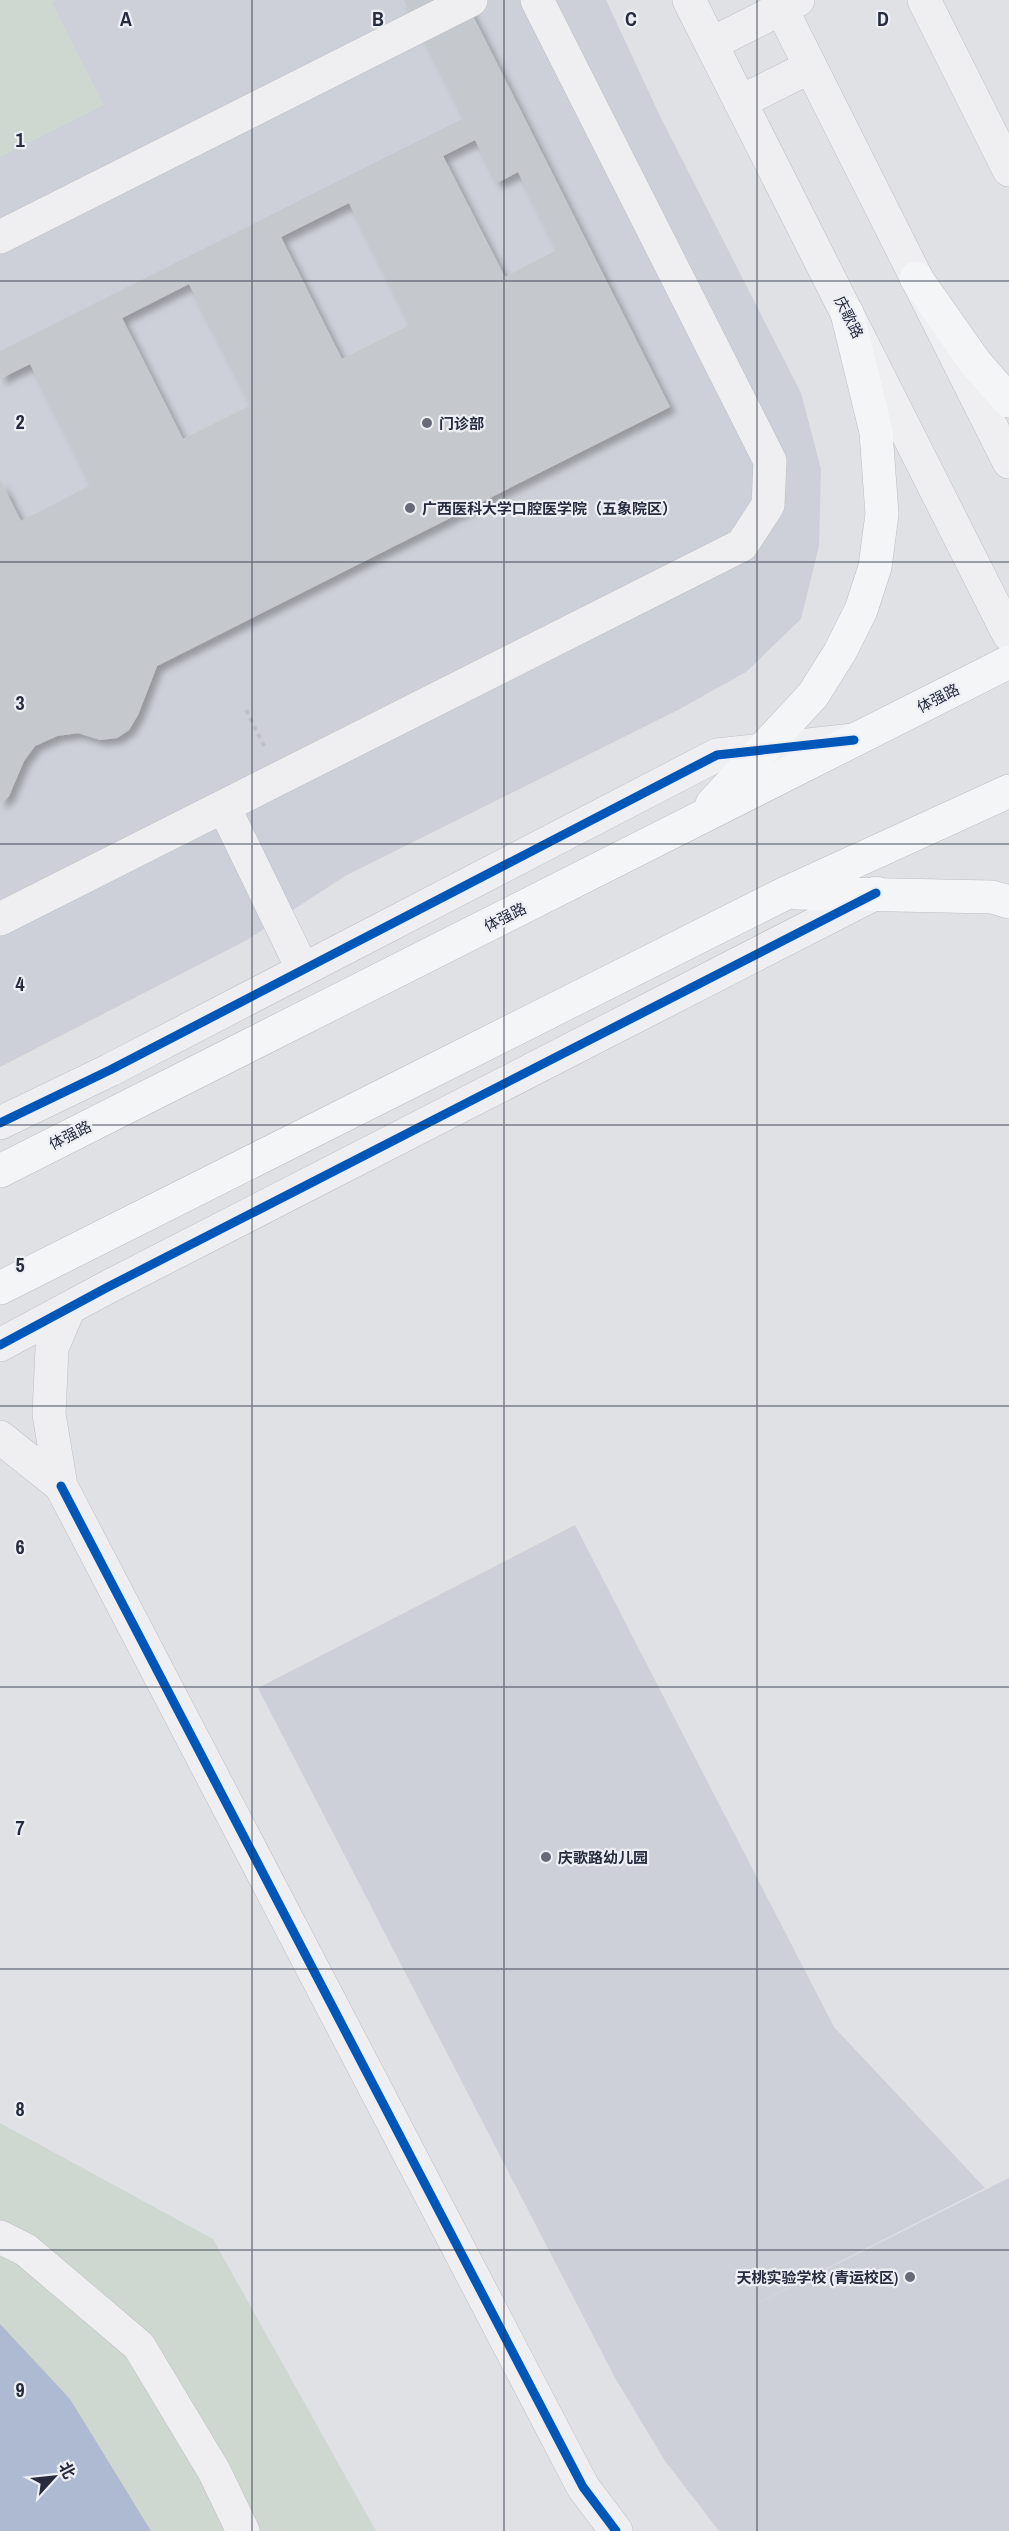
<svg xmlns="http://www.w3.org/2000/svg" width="1009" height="2531" viewBox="0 0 1009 2531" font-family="'Archivo Narrow','Noto Sans SC',sans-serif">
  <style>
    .built { fill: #cdd0d8 }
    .green { fill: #ced8d0 }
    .water { fill: #adbad1 }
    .building { fill: #c5c8cc; fill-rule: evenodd; filter: url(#shadow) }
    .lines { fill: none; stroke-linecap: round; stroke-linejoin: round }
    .minor-casing { stroke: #bdbfc3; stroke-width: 34 }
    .major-casing { stroke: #bbbec3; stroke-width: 34 }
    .path { stroke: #bfbfc5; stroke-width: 4; stroke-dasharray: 4.5 4.5; stroke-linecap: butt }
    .minor { stroke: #efeff2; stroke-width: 33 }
    .major { stroke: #f3f5f6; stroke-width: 33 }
    .cycleway-casing { stroke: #edeff5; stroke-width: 13 }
    .cycleway { stroke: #0057b8; stroke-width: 9 }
    .grid { fill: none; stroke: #262c3e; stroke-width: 1.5; stroke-opacity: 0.55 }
    .poi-dot { fill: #676b78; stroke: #edeff5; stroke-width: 2 }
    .labels { text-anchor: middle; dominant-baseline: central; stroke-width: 4.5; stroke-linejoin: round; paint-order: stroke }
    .street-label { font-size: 15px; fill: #262c3e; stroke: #edeff5 }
    .poi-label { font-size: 15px; font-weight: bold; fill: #262c3e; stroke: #edeff5; text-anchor: start }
    .grid-label { font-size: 20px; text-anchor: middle; font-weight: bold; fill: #262c3e; stroke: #edeff5; stroke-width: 4.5; stroke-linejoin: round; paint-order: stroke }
  </style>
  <defs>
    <filter id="shadow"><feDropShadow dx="5.5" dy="5.5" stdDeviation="3" flood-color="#0004"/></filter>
  </defs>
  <rect width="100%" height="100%" fill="#dfe1e5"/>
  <path class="built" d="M0,0H606L661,118L801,393L821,469L819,546L801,619L746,672L678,710L345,876L247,940L0,1067Z
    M575,1525L834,2027L985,2188L739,2313L1009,2178V2531H719L665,2461L614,2376L258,1688Z"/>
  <path class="green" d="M0,0H57L52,3L104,105L0,157Z
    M0,2123L213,2239L376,2531H0Z"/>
  <path class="water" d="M0,2324L70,2399L151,2531H0Z"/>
  <path class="building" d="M404,0H465L670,407L157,666L138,715L129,730L117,738L100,740L78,733L57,736L35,746L24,761L9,796L0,804V480L21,521L91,485L30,364L0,379V351L464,118ZM475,140L497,183L518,172L557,250L505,277L443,156ZM349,203L410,325L342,359L281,237ZM189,284L251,405L183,439L122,318Z"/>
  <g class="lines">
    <g class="minor-casing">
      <path id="minor" d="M689,0L1009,635
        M777,0L1009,462
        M924,0L1009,170
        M711,44L798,0
        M740,102L810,67
        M0,237L471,0
        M224,807L303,970
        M0,919L742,545L768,505L770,461L537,0
        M0,1123L110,1070L717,755L853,740
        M0,1345L106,1288L876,893
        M0,1437L61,1486L49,1414L52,1348L69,1308
        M61,1486L583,2487L616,2531
        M0,2237L26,2250L139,2346L214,2471L243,2531"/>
    </g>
    <g class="major-casing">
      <path id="major" d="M916,278L975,362L1009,401
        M712,804L813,695L840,652L861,610L875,567L882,514L876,432L847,313
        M797,893L992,897L1009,902
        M0,1171L1009,662
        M0,1288L786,893L1009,791"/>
    </g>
    <path class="path" d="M246,710L265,748"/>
    <use href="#minor" class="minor"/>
    <use href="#major" class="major"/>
    <g class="cycleway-casing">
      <path id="cycleway" d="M0,1123L110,1070L717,755L854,740
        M0,1345L106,1288L876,893
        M61,1486L583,2487L616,2531"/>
    </g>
    <use href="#cycleway" class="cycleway"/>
  </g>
  <path class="grid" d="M252,0V2531M504,0V2531M757,0V2531M0,281H1009M0,562H1009M0,844H1009M0,1125H1009M0,1406H1009M0,1687H1009M0,1969H1009M0,2250H1009"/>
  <g class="poi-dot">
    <circle cx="427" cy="423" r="6"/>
    <circle cx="410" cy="508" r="6"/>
    <circle cx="546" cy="1857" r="6"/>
    <circle cx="910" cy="2277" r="6"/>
  </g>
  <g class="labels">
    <g class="street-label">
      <text transform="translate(849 317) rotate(63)">庆歌路</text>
      <text transform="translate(938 698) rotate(-27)">体强路</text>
      <text transform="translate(505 917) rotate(-27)">体强路</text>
      <text transform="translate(70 1135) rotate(-27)">体强路</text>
    </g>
    <g class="poi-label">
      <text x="439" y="423">门诊部</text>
      <text x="422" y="508">广西医科大学口腔医学院（五象院区）</text>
      <text x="558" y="1857">庆歌路幼儿园</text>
      <text x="898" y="2277" text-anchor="end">天桃实验学校 (青运校区)</text>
    </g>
  </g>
  <g class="grid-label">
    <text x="126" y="26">A</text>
    <text x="378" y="26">B</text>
    <text x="631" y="26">C</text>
    <text x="883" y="26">D</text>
    <text x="20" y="147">1</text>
    <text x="20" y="429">2</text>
    <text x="20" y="710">3</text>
    <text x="20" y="991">4</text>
    <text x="20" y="1272">5</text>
    <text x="20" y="1554">6</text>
    <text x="20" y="1835">7</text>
    <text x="20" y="2116">8</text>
    <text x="20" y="2397">9</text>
  </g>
  <g transform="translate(54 2477) rotate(63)" stroke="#edeff5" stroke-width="4.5" paint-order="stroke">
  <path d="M0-4.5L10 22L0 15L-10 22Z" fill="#262c3e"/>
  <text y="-9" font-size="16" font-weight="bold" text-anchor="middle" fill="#262c3e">北</text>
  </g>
</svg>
